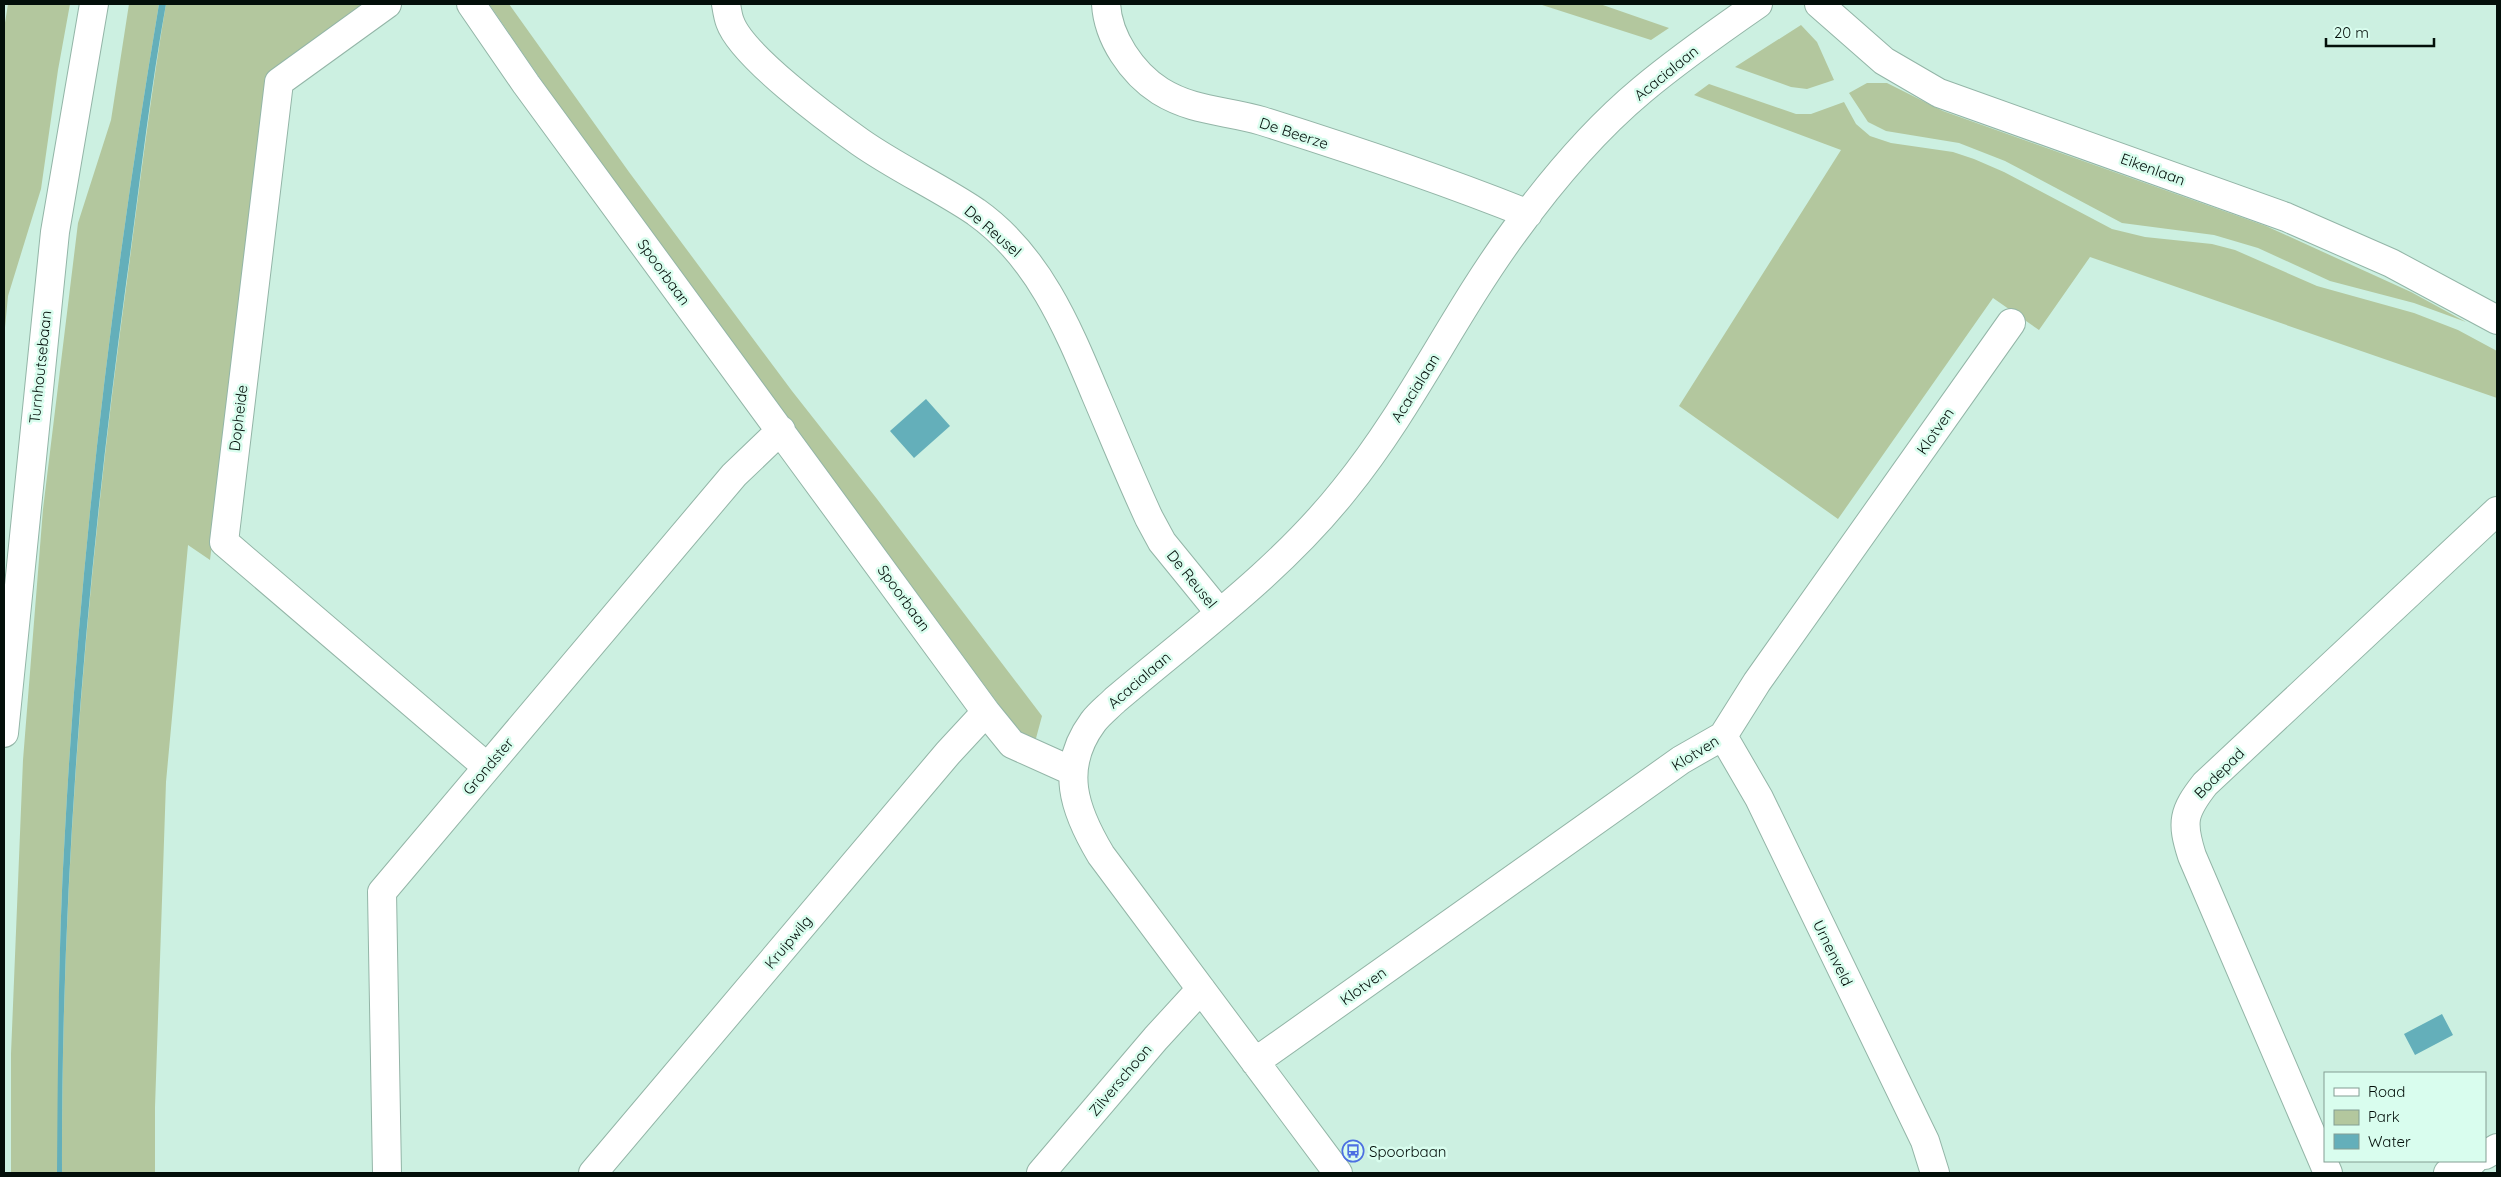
<svg xmlns="http://www.w3.org/2000/svg" width="2501" height="1177" viewBox="0 0 2501 1177" font-family="Quicksand,sans-serif">
  <style>
    .green { fill: #b3c79e }
    .water { fill: #64afba }
    .lines { fill: none; stroke-linecap: round; stroke-linejoin: round }
    .street-casing { stroke: #93b5a7; stroke-width: 30 }
    .secondary-casing { stroke: #93b5a7; stroke-width: 30 }
    .street { stroke: #fff; stroke-width: 28 }
    .secondary { stroke: #fff; stroke-width: 28 }
    .labels { text-anchor: middle; dominant-baseline: central; stroke-width: 5; stroke-linejoin: round; paint-order: stroke }
    .street-label { font-size: 15px; fill: #030f0a; stroke: #d9fdee }
    .poi-label { font-size: 15px; fill: #030f0a; stroke: #d9fdee; text-anchor: start }
  </style>
  <rect width="100%" height="100%" fill="#ccf0e1"/>
  <path class="green" d="M8,4H70L58,70L41,189L8,296L4,338V29Z
    M129,4H159C113,277 80,554 65,831C58,945 58,1059 58,1173H11V1054L23,760L43,509L78,223L111,120Z
    M166,4H362L269,73L210,560L188,545L166,782L155,1107V1173H62C61,872 87,571 128,273C140,183 151,93 166,4Z
    M489,4H509L629,172L792,391L877,499L1042,716L1035,742L1022,736L1013,724L572,125Z
    M1539,4H1600L1669,28L1651,40Z
    M1801,25L1817,42L1834,80L1807,89L1791,87L1735,67Z
    M1867,83H1887L1943,111L2266,226L2411,292L2466,322L2414,303L2330,281L2258,248L2214,235L2122,223L2005,161L1959,143L1886,131L1868,122L1849,93Z
    M1709,84L1796,114H1811L1844,102L1856,124L1870,136L1891,143L1953,152L1974,159L2004,172L2112,229L2145,237L2212,244L2235,250L2317,286L2414,313L2458,330L2497,351V398L2090,257L2039,330L1993,298L1838,519L1679,406L1841,150L1694,95Z"/>
  <path class="water" d="M159,4H166C149,97 139,191 126,284C86,579 61,876 62,1173H57C58,1059 58,945 65,831C80,554 113,277 159,4Z
    M926,399L950,426L914,458L890,431Z
    M2442,1014L2453,1035L2415,1055L2404,1034Z"/>
  <g class="lines">
    <g class="street-casing">
      <path id="street" d="M387,4L279,82L224,542L487,767
        M471,4L526,84L986,712L1012,744L1072,771
        M726,4C727,10 728,17 730,22C742,56 829,120 860,142C897,168 939,187 976,212C1038,256 1067,326 1095,393C1113,435 1130,477 1149,518L1162,542L1219,612
        M1106,4C1108,38 1132,73 1160,91C1194,112 1226,110 1262,121C1351,149 1441,179 1528,214
        M1819,4L1884,61L1939,93L2286,217L2391,263L2497,320
        M1723,736L1759,798L1925,1141L1935,1173
        M1255,1062L1681,760L1723,736L1757,682L2011,323
        M2485,1155L2497,1148
        M387,1173L382,892L734,475L781,430
        M593,1173L948,753L986,712
        M1041,1173L1156,1038L1201,989
        M1338,1173L1101,855C1074,810 1059,768 1093,722C1099,714 1108,707 1115,700C1194,633 1281,570 1345,489C1410,409 1453,315 1514,232C1551,181 1594,130 1642,90C1679,59 1719,31 1758,4
        M2328,1173L2192,856C2181,822 2183,812 2205,784L2497,511
        M2448,1173L2473,1161"/>
    </g>
    <g class="secondary-casing">
      <path id="secondary" d="M4,733L55,232L94,4"/>
    </g>
    <use href="#street" class="street"/>
    <use href="#secondary" class="secondary"/>
  </g>
  <defs>
    <g id="bus-ring" transform="scale(1.125)"><circle r="9.5" fill="#d9fdee" stroke="#4c6fe2" stroke-width="1.5"/><path d="M-5-6H5V4H4V6H2V4H-2V6H-4V4H-5ZM-3.5-4V0h7V-4ZM-3.5 1.2v1.5H-2V1.2ZM2 1.2v1.5H3.5V1.2Z" fill="#4c6fe2"/></g>
  </defs>
  <g fill-rule="evenodd">
    <use href="#bus-ring" x="1353" y="1151"/>
  </g>
  <g class="labels">
    <g class="street-label">
      <text transform="translate(1666 73) rotate(-39)">Acacialaan</text>
      <text transform="translate(1294 133) rotate(18)">De Beerze</text>
      <text transform="translate(2153 169) rotate(20)">Eikenlaan</text>
      <text transform="translate(993 231) rotate(41)">De Reusel</text>
      <text transform="translate(664 272) rotate(54)">Spoorbaan</text>
      <text transform="translate(40 367) rotate(-84)">Turnhoutsebaan</text>
      <text transform="translate(1415 388) rotate(-58)">Acacialaan</text>
      <text transform="translate(238 418) rotate(-83)">Dopheide</text>
      <text transform="translate(1935 431) rotate(-55)">Klotven</text>
      <text transform="translate(1192 579) rotate(51)">De Reusel</text>
      <text transform="translate(904 598) rotate(54)">Spoorbaan</text>
      <text transform="translate(1139 680) rotate(-41)">Acacialaan</text>
      <text transform="translate(1695 753) rotate(-32)">Klotven</text>
      <text transform="translate(488 766) rotate(-50)">Grondster</text>
      <text transform="translate(2219 773) rotate(-45)">Bodepad</text>
      <text transform="translate(788 942) rotate(-50)">Kruipwilg</text>
      <text transform="translate(1833 953) rotate(64)">Urnenveld</text>
      <text transform="translate(1363 986) rotate(-36)">Klotven</text>
      <text transform="translate(1120 1080) rotate(-50)">Zilverschoon</text>
    </g>
    <g class="poi-label">
      <text x="1369" y="1151">Spoorbaan</text>
    </g>
  </g>
  <rect width="2501" height="1177" fill="none" stroke="#030f0a" stroke-width="10"/>
  <rect x="2324" y="1072" width="162" height="90" fill="#d9fdee" stroke="#839e93"/>
  <rect x="2334" y="1088" width="25" height="8" fill="#ffffff" stroke="#839e93"/>
  <text x="2368" y="1097" font-size="15" fill="#030f0a">Road</text>
  <rect x="2334" y="1110" width="25" height="15" fill="#b3c79e" stroke="#839e93"/>
  <text x="2368" y="1122" font-size="15" fill="#030f0a">Park</text>
  <rect x="2334" y="1134" width="25" height="15" fill="#64afba" stroke="#839e93"/>
  <text x="2368" y="1147" font-size="15" fill="#030f0a">Water</text>
  <path d="M2326 38v8h108v-8" fill="none" stroke="#030f0a" stroke-width="2.5"/>
  <text x="2334" y="38" font-size="15" fill="#030f0a" stroke="#d9fdee" stroke-width="4" paint-order="stroke">20 m</text>
</svg>
